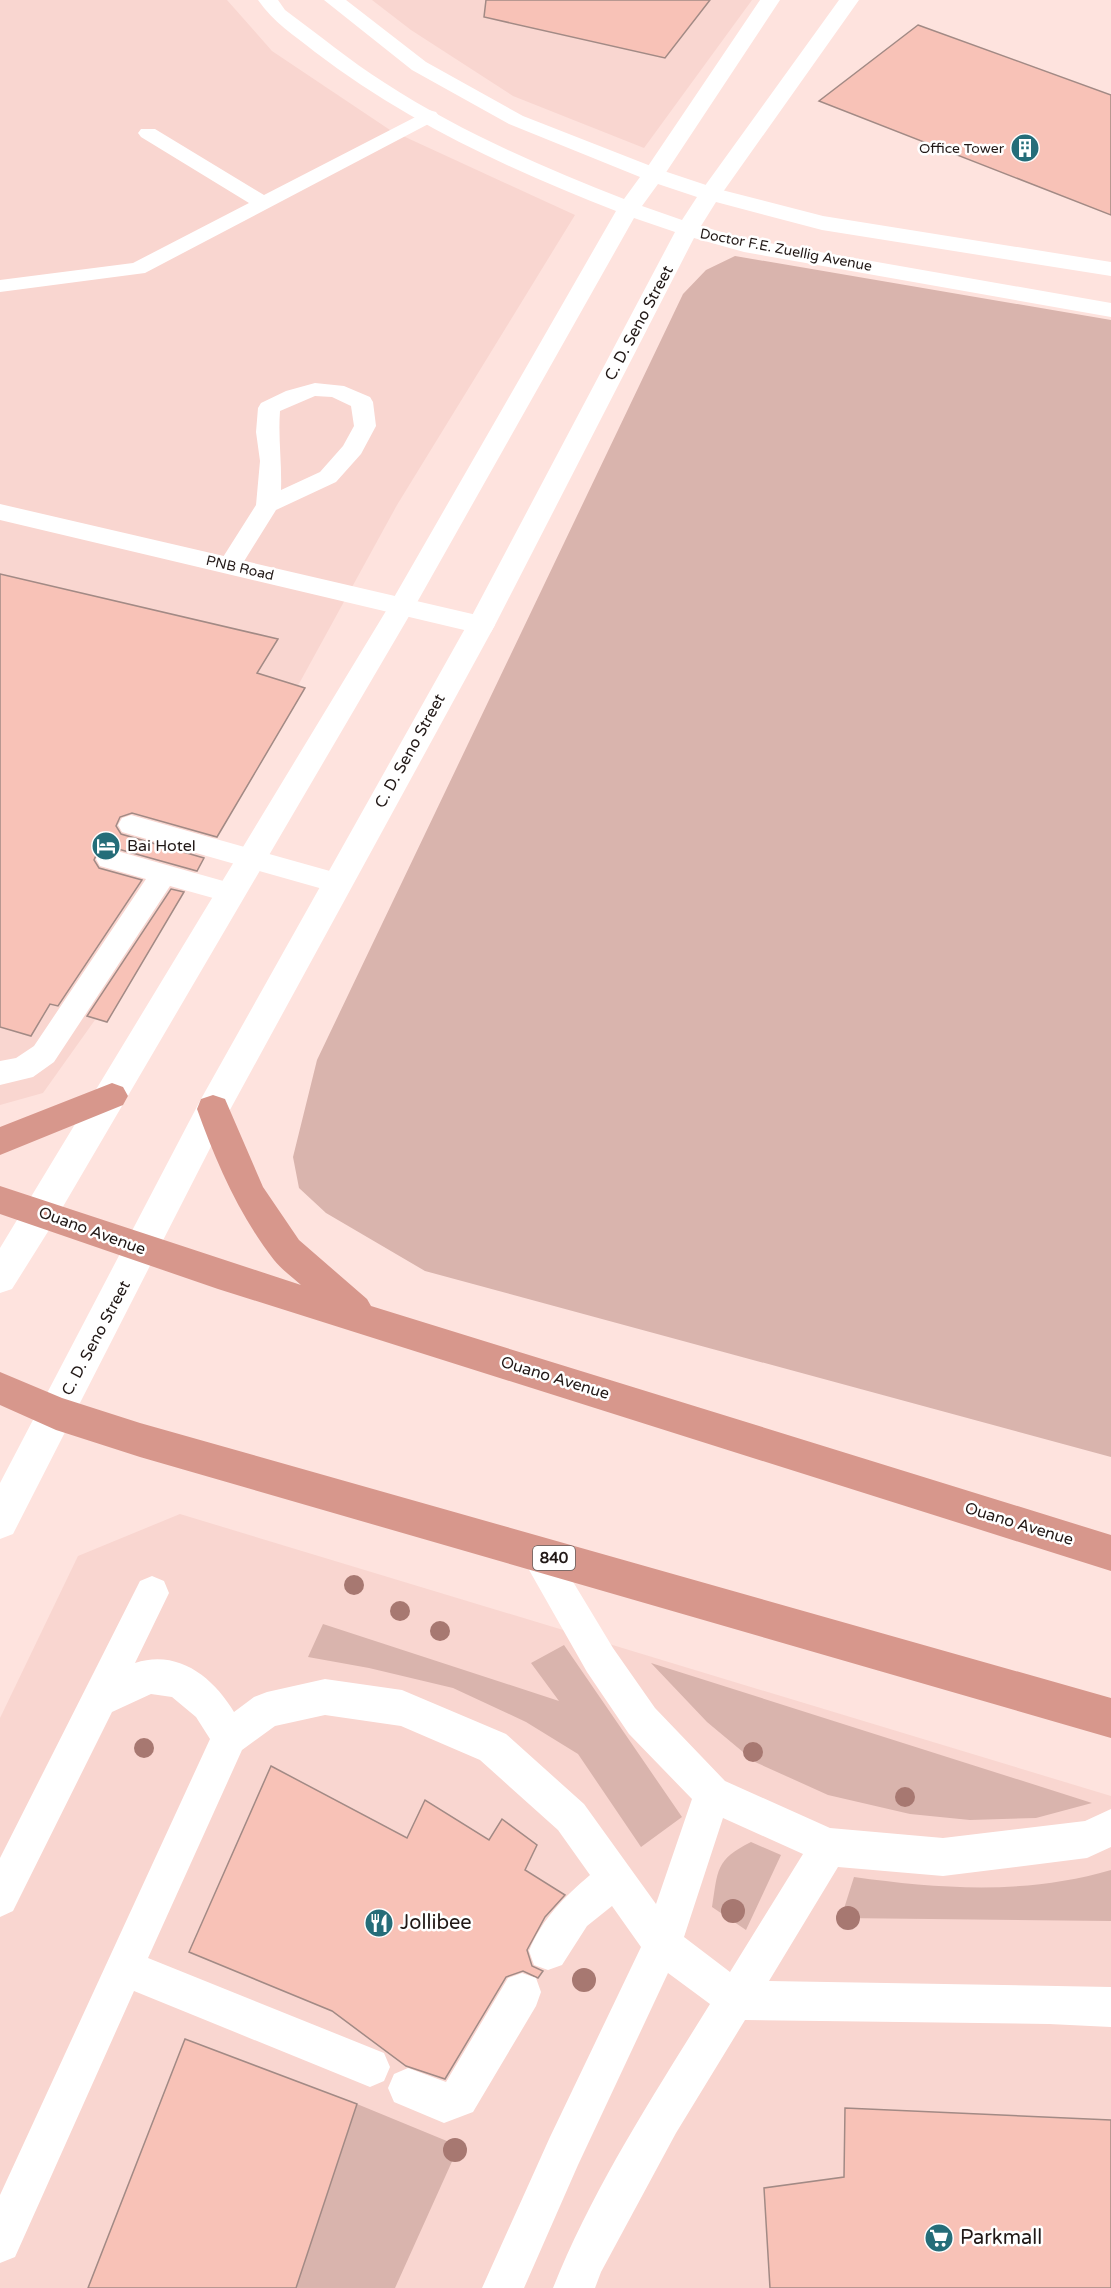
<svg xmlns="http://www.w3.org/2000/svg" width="1111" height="2288" viewBox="0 0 1111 2288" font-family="'Varela Round',sans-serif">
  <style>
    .built { fill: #f9d6d0 }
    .green { fill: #d9b4ad }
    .building { fill: #f8c2b7; stroke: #a28a85; stroke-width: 1.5 }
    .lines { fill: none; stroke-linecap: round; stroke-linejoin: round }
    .service { fill: #fff; fill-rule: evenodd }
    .minor { fill: #fff; fill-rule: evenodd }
    .tertiary { fill: #fff; fill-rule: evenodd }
    .trunk { fill: #d7978c; fill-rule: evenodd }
    .tree { fill: #a77871 }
    .labels { text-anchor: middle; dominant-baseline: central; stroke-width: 5; stroke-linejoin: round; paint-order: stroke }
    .far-poi-label { font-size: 14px; fill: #211816; stroke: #fff; text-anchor: end }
    .far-street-label { font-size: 14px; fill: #211816; stroke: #fff }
    .shield { fill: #fff; stroke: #645d5c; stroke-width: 1.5 }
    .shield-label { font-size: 15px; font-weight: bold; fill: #211816 }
    .street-label { font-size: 16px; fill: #211816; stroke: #fff }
    .poi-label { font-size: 16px; fill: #211816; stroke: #fff; text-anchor: start }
    .near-poi-label { font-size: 20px; fill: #211816; stroke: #fff; text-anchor: start }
  </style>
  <rect width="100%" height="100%" fill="#fee3de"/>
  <path class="built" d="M0,0H227L272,51L390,130L575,215L397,505L181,899L43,1093L0,1105Z
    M372,0H752L644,148L513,96L411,30Z
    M180,1514L1111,1796V2288H0V1718L78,1556Z"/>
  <path class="green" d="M735,256L1111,320V1457L425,1271L326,1213L299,1188L293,1157L317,1060L683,294L706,270Z
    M323,1624L559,1701L531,1663L564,1645L682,1817L641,1847L578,1754L526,1722L453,1688L369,1668L308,1657Z
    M651,1663L1092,1803L1036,1818L970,1820L910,1814L828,1795L755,1762L707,1722Z
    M751,1842L781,1855L746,1930L712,1907C718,1870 715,1860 751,1842Z
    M1111,1870V1921L841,1918L854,1877C940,1889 1026,1895 1111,1870Z
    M357,2104L459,2146L395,2288H296Z"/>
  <path class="building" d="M486,0H710L665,58L484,17Z
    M918,25L1111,95V215L819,101Z
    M0,574L278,639L257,673L305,688L217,837L132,813L120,817L116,826L121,834L204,858L197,871L111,847L98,851L94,860L99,868L142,880L58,1006L50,1004L31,1036L0,1027Z
    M171,889L184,892L107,1022L87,1016Z
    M271,1766L407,1838L425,1800L489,1840L502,1819L537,1845L525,1870L565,1895L545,1917L527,1950L532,1966L543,1971L538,1978L523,1971L506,1977L445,2079L406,2066L332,2011L189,1952Z
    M185,2039L357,2104L296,2288H88Z
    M845,2108L1111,2120V2288H770L764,2188L844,2177Z"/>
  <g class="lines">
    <path class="service" d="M429,110L436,112L439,116L436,120L145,273L0,292V280L133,263L249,203L141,137L138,133L141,129H155L264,195Z
      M315,383L344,386L370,397L373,402L376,426L361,454L336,482L276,510L238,571L230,573L222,571L218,565L256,505L260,461L256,432L258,408L261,403L286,391ZM315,396L332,397L351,406L354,426L343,446L320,472L281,490C282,463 278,438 280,411Z
      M131,815L337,873L347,876L351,883L347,890L337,893L122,832L118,825L122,818Z
      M110,849L241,886L245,893L241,900L231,903L170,886L54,1062L33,1077L0,1085V1061L16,1058L34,1046L146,879L100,866L96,859L100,852Z
      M537,1538L549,1542L613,1648L655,1708L725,1781L830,1828L943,1838L1085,1821L1111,1809V1847L1087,1858L943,1876L838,1867L769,1981L1111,1987V2027L1049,2024L745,2020L676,2133L601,2272L595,2288H553C593,2188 653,2096 710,2004L668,1973L578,2165L524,2288H482L550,2137L641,1947L612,1906L587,1926L562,1965L548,1970L534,1965L529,1951C542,1919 564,1897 590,1875L558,1830L480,1760L401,1726L325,1715L275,1726L242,1750L148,1958L384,2053L390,2067L384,2081L370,2087L134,1991L15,2257L0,2263V2195L210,1739L196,1717L172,1697L151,1694L112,1712L13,1911L0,1917V1858L140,1581L152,1576L164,1581L169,1593L135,1663C178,1649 213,1677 234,1712L254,1697L267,1692L325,1679L402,1690L506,1734L584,1804L656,1904L692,1799L629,1734L587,1672L520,1554L525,1542ZM723,1818L803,1854L730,1972L684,1937Z
      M522,1973L536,1978L541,1992L536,2006L473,2112L444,2123L394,2102L388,2088L394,2074L408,2068L446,2082L508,1978Z"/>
    <path class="minor" d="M760,0H780L661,180L653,182L645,180L642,175Z
      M839,0H859L718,199L710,201L702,199L699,194Z
      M0,504L481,616L491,618L495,625L491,632L481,634L0,520Z"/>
    <path class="tertiary" d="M258,0H278L285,10C318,34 350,61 385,83C459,131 542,167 624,199L640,177L509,124L412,70L324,0H346L426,62L523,116L661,170L718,189L823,216L1111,262V276L822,230L716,202L701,226L746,239L1111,303V317L744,252L694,238L495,625L225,1119L13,1534L0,1539V1483L201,1099L467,625L675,232L634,218L415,606L54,1222L12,1289L0,1293V1248L389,606L616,211C510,170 405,121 315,52C294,35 273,22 258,0ZM658,184L697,197L682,220L642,206Z"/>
    <path class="trunk" d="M112,1083L123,1087L128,1096L123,1105L0,1155V1127Z
      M213,1095L225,1099L263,1187L299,1240L367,1299L371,1306L1111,1535V1571L218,1289L0,1214V1186L301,1285C292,1277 281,1269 274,1260C239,1215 216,1162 197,1109L201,1099Z
      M0,1372L62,1398L140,1423L1111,1698V1738L140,1457L56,1430L0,1405Z"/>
  </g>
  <g class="tree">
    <circle cx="354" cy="1585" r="10"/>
    <circle cx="400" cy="1611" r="10"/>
    <circle cx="440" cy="1631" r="10"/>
    <circle cx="144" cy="1748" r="10"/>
    <circle cx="753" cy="1752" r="10"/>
    <circle cx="905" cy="1797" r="10"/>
    <circle cx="733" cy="1911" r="12"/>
    <circle cx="848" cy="1918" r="12"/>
    <circle cx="584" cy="1980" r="12"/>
    <circle cx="455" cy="2150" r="12"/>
  </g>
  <defs>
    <g id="building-disc" transform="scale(1.5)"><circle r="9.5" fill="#256d79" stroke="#fff"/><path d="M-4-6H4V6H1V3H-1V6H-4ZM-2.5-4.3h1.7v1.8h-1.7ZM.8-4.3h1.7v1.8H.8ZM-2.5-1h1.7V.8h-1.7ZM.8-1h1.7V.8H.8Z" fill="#fff"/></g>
    <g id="hotel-disc" transform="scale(1.5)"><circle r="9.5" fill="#256d79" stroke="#fff"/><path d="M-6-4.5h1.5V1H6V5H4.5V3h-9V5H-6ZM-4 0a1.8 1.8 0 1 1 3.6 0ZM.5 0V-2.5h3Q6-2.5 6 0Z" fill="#fff"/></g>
    <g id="restaurant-disc" transform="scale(1.5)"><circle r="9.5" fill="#256d79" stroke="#fff"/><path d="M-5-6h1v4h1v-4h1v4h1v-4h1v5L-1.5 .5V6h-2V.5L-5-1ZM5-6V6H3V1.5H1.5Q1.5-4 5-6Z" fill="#fff"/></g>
    <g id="supermarket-disc" transform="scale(1.5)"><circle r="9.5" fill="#256d79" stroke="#fff"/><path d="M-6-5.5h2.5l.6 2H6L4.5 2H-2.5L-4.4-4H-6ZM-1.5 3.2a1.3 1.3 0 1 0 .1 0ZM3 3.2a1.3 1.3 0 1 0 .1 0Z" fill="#fff"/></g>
  </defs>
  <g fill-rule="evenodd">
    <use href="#building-disc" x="1025" y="148"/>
    <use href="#hotel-disc" x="106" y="846"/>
    <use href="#restaurant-disc" x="379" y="1923"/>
    <use href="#supermarket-disc" x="939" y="2238"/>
  </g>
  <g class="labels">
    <g class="far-poi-label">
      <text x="1004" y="148">Office Tower</text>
    </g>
    <g class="far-street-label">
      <text transform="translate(786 250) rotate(11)">Doctor F.E. Zuellig Avenue</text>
      <text transform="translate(240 568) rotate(13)">PNB Road</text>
    </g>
    <rect class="shield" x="533" y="1546" width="42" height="24" rx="4.5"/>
    <g class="shield-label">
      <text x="554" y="1558">840</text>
    </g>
    <g class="street-label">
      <text transform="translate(639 323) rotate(-62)">C. D. Seno Street</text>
      <text transform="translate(410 751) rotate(-61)">C. D. Seno Street</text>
      <text transform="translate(92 1231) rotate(20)">Ouano Avenue</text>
      <text transform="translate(96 1338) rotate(-62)">C. D. Seno Street</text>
      <text transform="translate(555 1378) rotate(17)">Ouano Avenue</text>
      <text transform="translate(1019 1524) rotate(17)">Ouano Avenue</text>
    </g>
    <g class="poi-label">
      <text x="127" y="846">Bai Hotel</text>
    </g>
    <g class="near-poi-label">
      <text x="400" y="1923">Jollibee</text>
      <text x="960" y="2238">Parkmall</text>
    </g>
  </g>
</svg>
